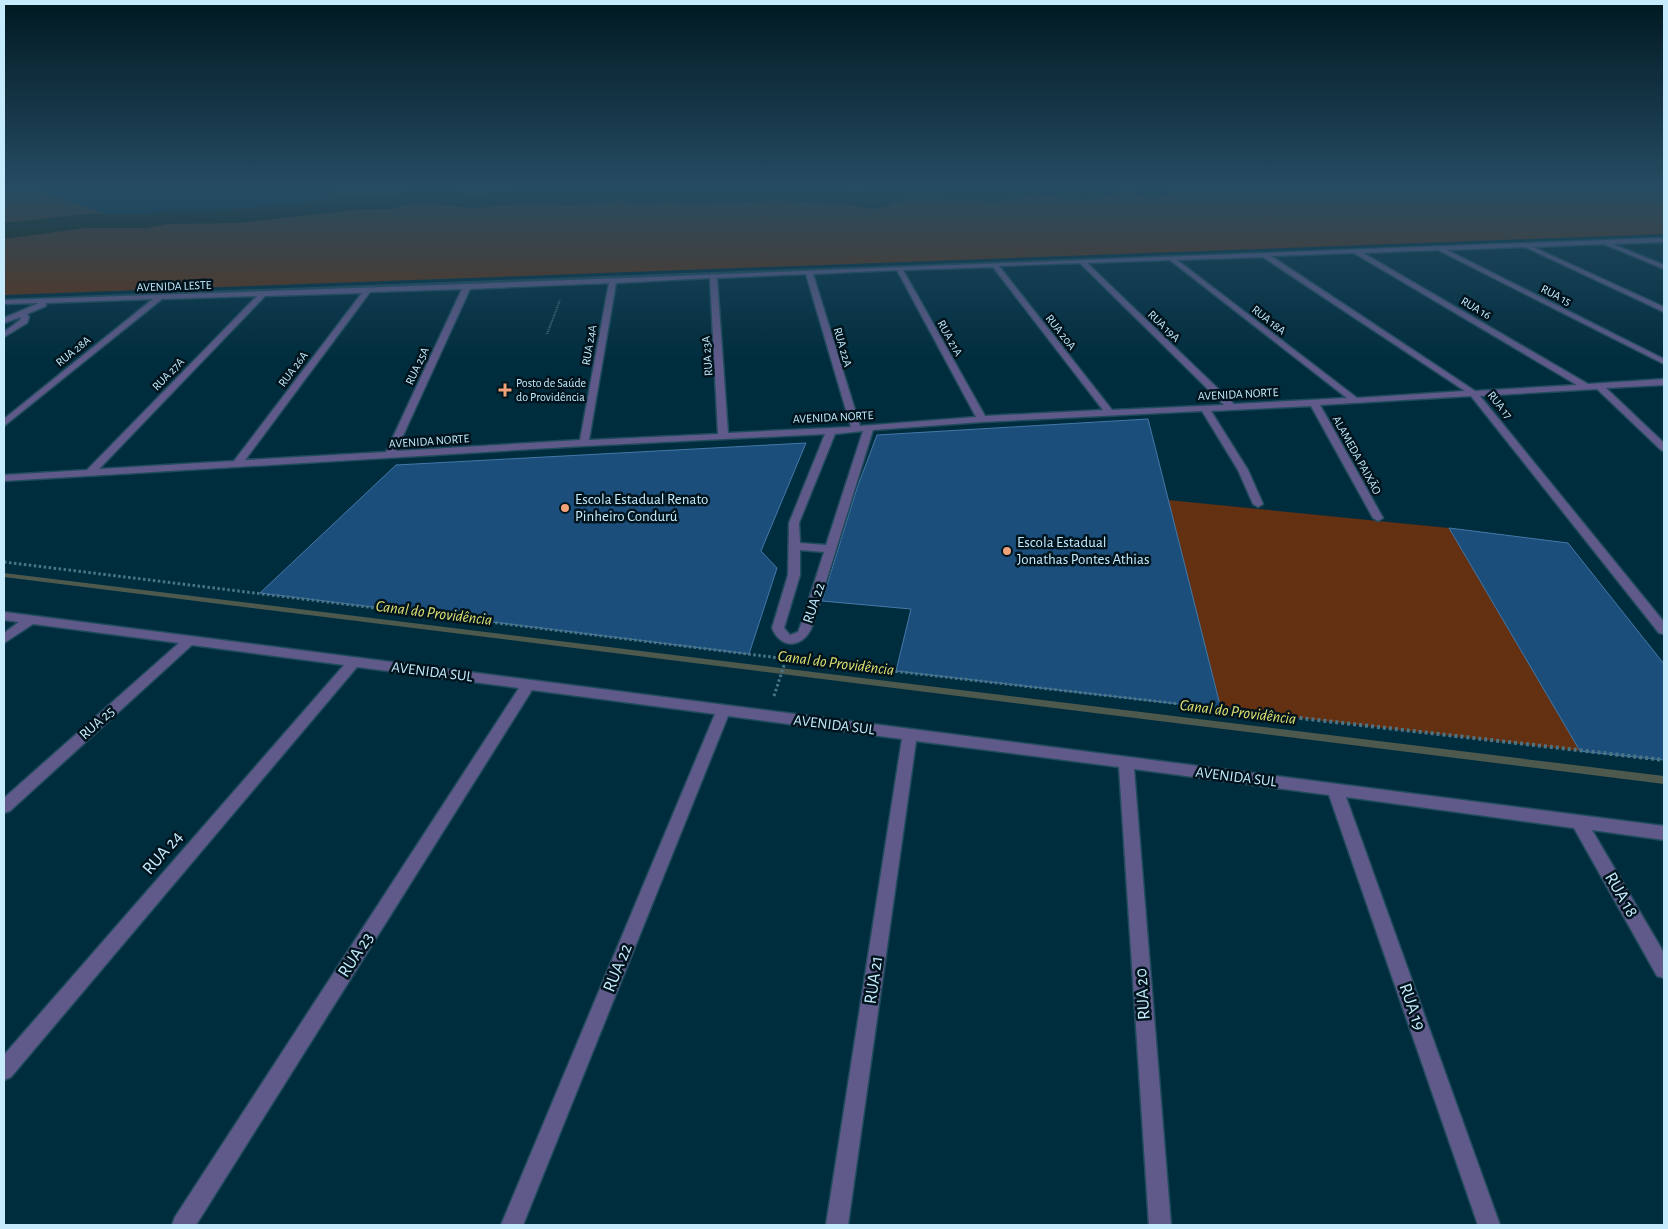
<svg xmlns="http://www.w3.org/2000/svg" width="1668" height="1229" viewBox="0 0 1668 1229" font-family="'Alegreya Sans',sans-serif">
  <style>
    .green { fill: #633011 }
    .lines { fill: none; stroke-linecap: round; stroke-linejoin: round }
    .stream { fill: #4e594d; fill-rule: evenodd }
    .river { fill: #1b1b02; fill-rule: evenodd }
    .building { fill: #1b4e7b; stroke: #4578a8 }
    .minor-casing { stroke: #204b5d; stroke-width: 3 }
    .path-far2 { stroke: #4b7586; stroke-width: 2; stroke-dasharray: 1 1; stroke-linecap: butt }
    .path-far1 { stroke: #4b7586; stroke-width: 3; stroke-dasharray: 2.5 2.5; stroke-linecap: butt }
    .path { stroke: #4b7586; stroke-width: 4; stroke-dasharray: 3 3; stroke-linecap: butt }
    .minor { fill: #5f5a89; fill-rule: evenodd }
    .poi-dot { fill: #f0a279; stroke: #00141e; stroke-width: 2 }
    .labels { text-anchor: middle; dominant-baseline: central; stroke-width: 5; stroke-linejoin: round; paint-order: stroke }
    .far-street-label { font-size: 12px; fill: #c5ebfd; stroke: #00141e }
    .far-poi-label { font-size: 12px; fill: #c5ebfd; stroke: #00141e; text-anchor: start }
    .poi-label { font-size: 15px; fill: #c5ebfd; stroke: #00141e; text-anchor: start }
    .street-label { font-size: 15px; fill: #c5ebfd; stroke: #00141e }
    .water-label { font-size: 16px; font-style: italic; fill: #e3e371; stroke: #00141e }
    .near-street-label { font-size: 18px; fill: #c5ebfd; stroke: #00141e }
  </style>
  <rect width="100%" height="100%" fill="#002d3e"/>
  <path class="green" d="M38,190L117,218L318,202L338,190H1664V234L4,295V190Z
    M1168,500L1449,528L1580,751L1221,709Z"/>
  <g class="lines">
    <path class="stream" d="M4,573L1664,776V784L4,577Z"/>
    <path class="river" d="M413,190H451L472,194L514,190H845L864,193L868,190H1122L1119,195L1085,200L1036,195L997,202L911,198L901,202L893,201L890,205L875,209L842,204L780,201L688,204L671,201L647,205L620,201L574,205L519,204L472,208L420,203L390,209L355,210L238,223L168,224L146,228H85L4,239V223L85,214H146L168,210L238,209L355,196L390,195Z
      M1133,190H1173L1170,195C1159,198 1147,198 1136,195Z"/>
  </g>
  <path class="building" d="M1148,419L1221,709L896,671L911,609L822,601L857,488L877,435Z
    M806,443L761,551L777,568L749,654L260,593L396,465Z
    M1449,528L1568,543L1664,664V760L1580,751Z"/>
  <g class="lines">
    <g class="minor-casing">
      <path id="minor" d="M1664,238V242L1612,244L1664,265V269L1604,244L1533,247L1664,307V312L1525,247L1447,250L1664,359V364L1438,250L1363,253L1588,384L1664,379V385L1606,388L1664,443V451L1661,450L1597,389L1480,396L1664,622V634L1659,633L1471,396L1320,405L1383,518L1378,521L1373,518L1311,406L1211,411L1248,470L1263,504L1258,507L1253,504L1238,470L1202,411L982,422L873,430L812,627C803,648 781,650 772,628L788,575L789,523L825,434L584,446L4,481V475L87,470L257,296L162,299L4,426V419L153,299L46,303V306L27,314L29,317L27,323L4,337V332L20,320L21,317L4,323V318L39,303L4,304V300C558,282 1111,258 1664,238ZM1354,253L1577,385L1475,391L1271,256ZM1263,257L1465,391L1357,398L1177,260ZM1170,260L1347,398L1234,404L1087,263ZM1080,263L1224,405L1112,410L999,266ZM993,267L1103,410L985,416L903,270ZM897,270L976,417L860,426L813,274ZM806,274L851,427L728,433L717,278ZM710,278L718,434L589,440L616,283ZM609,283L580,440L396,451L470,289ZM462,289L386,452L245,460L370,292ZM362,293L234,461L99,469L265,296ZM863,431L826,545L800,543L799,523L835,434ZM800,550L824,552L800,627L798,632L790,635L784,628L800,575Z
        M4,612L1664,826V840L1592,830L1664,953V978L1657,976L1574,828L1346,797L1500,1225H1478L1329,795L1134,769L1171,1225H1149L1119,767L916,741L848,1225H826L902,739L728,716L523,1225H501L715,714L532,690L196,1225H172L175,1217L519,688L357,667L11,1077L4,1080V1055L344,665L192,645L10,811L4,813V798L179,643L33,624L4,643V633L19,622L4,620Z"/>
    </g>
    <path class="path-far2" d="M547,334L560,300"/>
    <path class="path-far1" d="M4,562L780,658
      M796,660L1233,710
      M774,696L787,656"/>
    <path class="path" d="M1222,709L1664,760"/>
    <use href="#minor" class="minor"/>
  </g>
  <linearGradient id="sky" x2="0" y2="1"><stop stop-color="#001922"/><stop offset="0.52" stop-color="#264c63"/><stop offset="1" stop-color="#264c63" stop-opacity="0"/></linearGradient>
  <rect width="1668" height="363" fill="url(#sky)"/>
  <g class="poi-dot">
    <path d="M502.5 382.5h5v5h5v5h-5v5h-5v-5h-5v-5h5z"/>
    <circle cx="565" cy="508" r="5"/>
    <circle cx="1007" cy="551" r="5"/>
  </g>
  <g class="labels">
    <g class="far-street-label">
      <text transform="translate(174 286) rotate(-2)">AVENIDA LESTE</text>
      <text transform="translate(1556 295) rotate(27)">RUA 15</text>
      <text transform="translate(1476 308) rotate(30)">RUA 16</text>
      <text transform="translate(1269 320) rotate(38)">RUA 18A</text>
      <text transform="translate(1164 326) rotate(44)">RUA 19A</text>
      <text transform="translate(1061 332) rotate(52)">RUA 20A</text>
      <text transform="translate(950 338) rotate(61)">RUA 21A</text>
      <text transform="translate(589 345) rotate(-80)">RUA 24A</text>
      <text transform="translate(843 347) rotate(74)">RUA 22A</text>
      <text transform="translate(73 351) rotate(-39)">RUA 28A</text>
      <text transform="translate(707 356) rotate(-94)">RUA 23A</text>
      <text transform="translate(417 366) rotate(-65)">RUA 25A</text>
      <text transform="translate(293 369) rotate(-53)">RUA 26A</text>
      <text transform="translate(168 374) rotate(-46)">RUA 27A</text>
      <text transform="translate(1238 394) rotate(-3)">AVENIDA NORTE</text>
      <text transform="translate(1500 405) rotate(51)">RUA 17</text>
      <text transform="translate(833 417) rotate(-3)">AVENIDA NORTE</text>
      <text transform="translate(429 441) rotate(-4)">AVENIDA NORTE</text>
      <text transform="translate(1357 455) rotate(61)">ALAMEDA PAIXÃO</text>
    </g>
    <g class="far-poi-label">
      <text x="516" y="383">Posto de Saúde<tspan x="516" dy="14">do Providência</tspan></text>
    </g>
    <g class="poi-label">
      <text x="575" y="499">Escola Estadual Renato<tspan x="575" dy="17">Pinheiro Condurú</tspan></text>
      <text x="1017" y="542">Escola Estadual<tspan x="1017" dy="17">Jonathas Pontes Athias</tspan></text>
    </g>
    <g class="street-label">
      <text transform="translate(814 603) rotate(-72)">RUA 22</text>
      <text transform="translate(432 672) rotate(7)">AVENIDA SUL</text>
      <text transform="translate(97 723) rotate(-42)">RUA 25</text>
      <text transform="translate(834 725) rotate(7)">AVENIDA SUL</text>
      <text transform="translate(1236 777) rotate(7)">AVENIDA SUL</text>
    </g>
    <g class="water-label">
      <text transform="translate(434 613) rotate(7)">Canal do Providência</text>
      <text transform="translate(836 663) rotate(7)">Canal do Providência</text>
      <text transform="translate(1238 712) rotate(7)">Canal do Providência</text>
    </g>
    <g class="near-street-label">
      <text transform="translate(163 853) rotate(-49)">RUA 24</text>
      <text transform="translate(1621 895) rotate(60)">RUA 18</text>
      <text transform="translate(356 955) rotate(-57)">RUA 23</text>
      <text transform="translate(618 968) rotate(-68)">RUA 22</text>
      <text transform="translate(874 980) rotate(-82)">RUA 21</text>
      <text transform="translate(1143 994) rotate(-94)">RUA 20</text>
      <text transform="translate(1412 1007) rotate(71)">RUA 19</text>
    </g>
  </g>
  <rect width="1668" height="1229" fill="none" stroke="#c5ebfd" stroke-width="10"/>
</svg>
